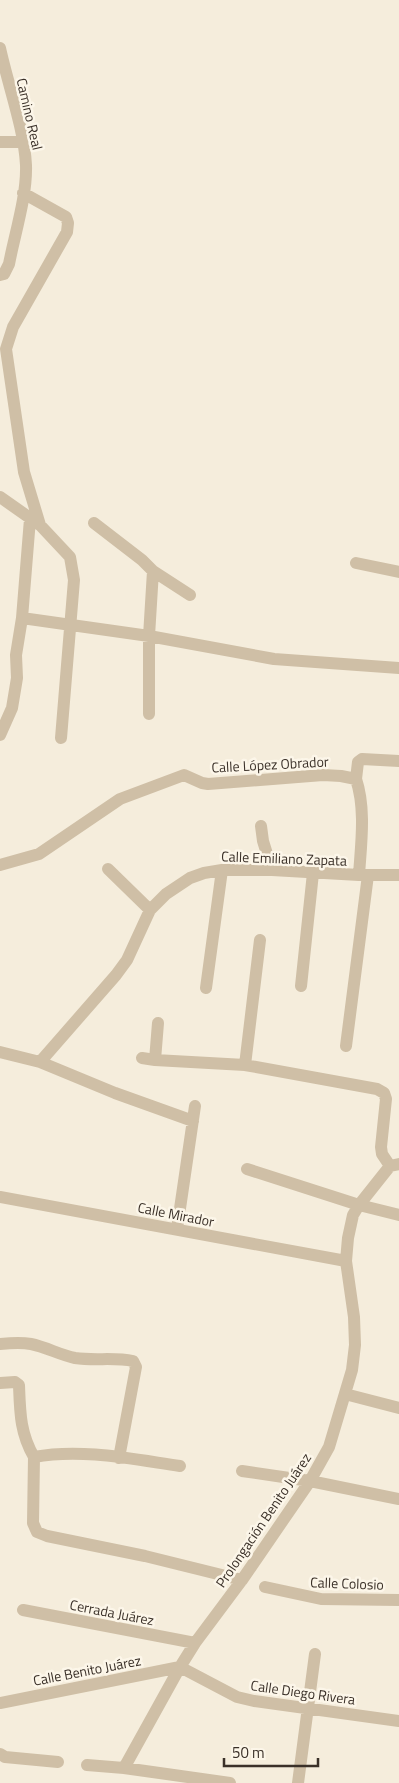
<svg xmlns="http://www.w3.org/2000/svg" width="399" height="1783" viewBox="0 0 399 1783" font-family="'Titillium Web',sans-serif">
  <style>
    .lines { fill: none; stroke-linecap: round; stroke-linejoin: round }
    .minor { stroke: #cfbfa6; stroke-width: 12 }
    .labels { text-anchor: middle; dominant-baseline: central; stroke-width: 5; stroke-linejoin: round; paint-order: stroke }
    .street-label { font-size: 14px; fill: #3a3028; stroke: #fcf6e9 }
  </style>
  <rect width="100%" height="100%" fill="#f5eddc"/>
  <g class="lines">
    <path class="minor" d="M0,48C8,85 24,128 26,165C27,196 15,233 9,264L4,274L0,275
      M0,142H23
      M23,193L66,217L68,223L67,232L13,327L6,349L24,472L40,525
      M0,497L40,525L70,557L74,580L61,738
      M94,523L142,560L153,571L190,595
      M356,563L399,572
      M22,618L149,636L274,659L399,668
      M149,714V636L153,571
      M0,735L12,708L17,678L16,655L22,618L30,519
      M356,779C366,809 361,844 359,875
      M261,826L263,841L272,870
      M0,865L39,854L120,799L184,775L202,783L208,784L323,775L341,776L356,779L358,762L362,759L399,761
      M108,869L150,910
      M301,986L313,873
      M206,988L222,870
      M346,1046L368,875
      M0,1052L40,1062L116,975L127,960L150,910L166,894L190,878L204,873L222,870H272L359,875H399
      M142,1058L155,1060L245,1065L377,1089L384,1093L386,1099L381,1147L382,1154L390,1166
      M155,1060L158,1023
      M40,1062L115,1093L193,1121
      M245,1065L260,940
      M247,1169L359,1205L399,1215
      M0,1197L346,1261
      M177,1229L195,1106
      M0,1344C10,1343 20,1342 31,1344C46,1347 60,1355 75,1358C95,1361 114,1357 133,1361L136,1367L119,1458
      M0,1383L15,1382L19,1385C20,1412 20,1433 34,1457
      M345,1394L399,1408
      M34,1457L33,1523L37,1532L47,1536L145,1556L242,1580
      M34,1457C81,1448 132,1459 180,1466
      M242,1471L310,1481L399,1499
      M265,1587L321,1599L399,1600
      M23,1610L195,1643
      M180,1667L237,1697L254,1701L399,1721
      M0,1703L180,1667
      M0,1754L5,1757L58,1762
      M87,1765L124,1768L230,1783
      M124,1768L180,1667L195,1643L242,1580L310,1481L329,1447L352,1370L355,1345L354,1317L346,1261L348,1238L353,1215L359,1205L390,1166L399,1164
      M298,1783L315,1654"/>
  </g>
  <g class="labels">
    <g class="street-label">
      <text transform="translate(30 114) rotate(77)">Camino Real</text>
      <text transform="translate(270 764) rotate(-3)">Calle López Obrador</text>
      <text transform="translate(284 858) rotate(2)">Calle Emiliano Zapata</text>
      <text transform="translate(176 1214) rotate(11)">Calle Mirador</text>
      <text transform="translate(263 1520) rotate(-56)">Prolongación Benito Juárez</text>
      <text transform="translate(347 1583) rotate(2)">Calle Colosio</text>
      <text transform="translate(112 1612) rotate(11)">Cerrada Juárez</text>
      <text transform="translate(87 1670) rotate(-11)">Calle Benito Juárez</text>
      <text transform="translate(303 1692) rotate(8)">Calle Diego Rivera</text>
    </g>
  </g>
  <path d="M224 1758v8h94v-8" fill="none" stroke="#3a3028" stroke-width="2.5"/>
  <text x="232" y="1758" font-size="15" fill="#3a3028" stroke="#fcf6e9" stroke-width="4" paint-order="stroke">50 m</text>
</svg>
